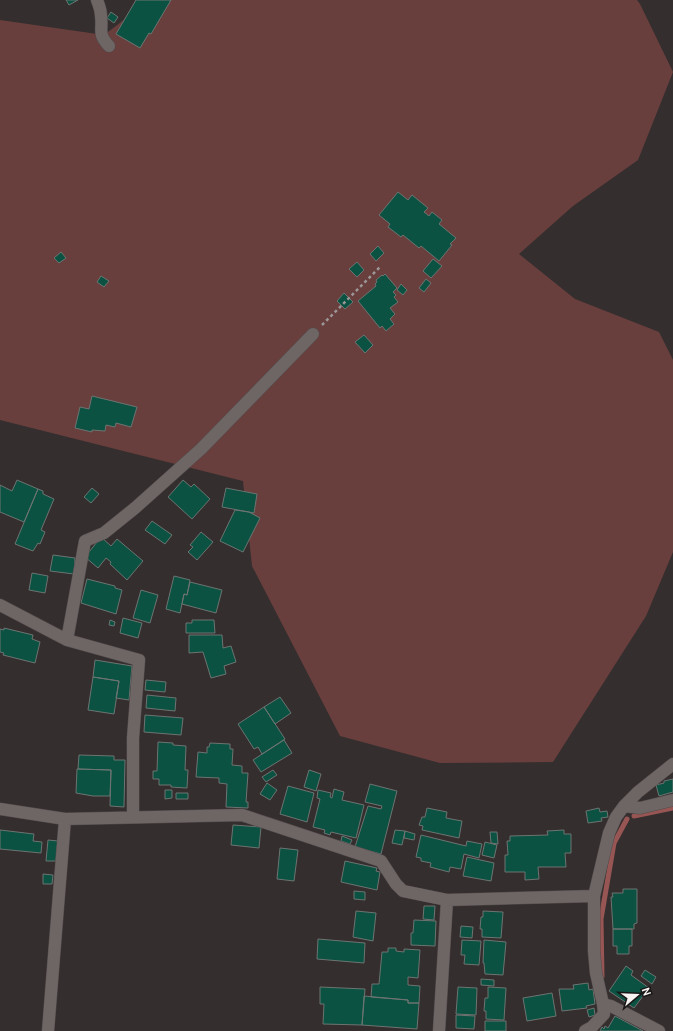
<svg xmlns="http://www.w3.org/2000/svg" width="673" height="1031" viewBox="0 0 673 1031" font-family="Cabin,sans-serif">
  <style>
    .green { fill: #693f3e }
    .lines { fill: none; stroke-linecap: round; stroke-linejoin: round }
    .stream { stroke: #975553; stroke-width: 5 }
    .building { fill: #0b5242; stroke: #6c7471 }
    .minor-casing { stroke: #524b4b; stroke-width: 13 }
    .path { stroke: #9c9696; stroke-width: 2.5; stroke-dasharray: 3 3; stroke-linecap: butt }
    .minor { stroke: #6e6565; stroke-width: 12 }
  </style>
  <rect width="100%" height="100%" fill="#352e2e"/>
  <path class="green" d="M150,0H637L640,4L673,72L638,160L573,206L519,254L575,299L659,332L673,360V552L646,616L553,762L440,763L340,736L252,566L243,481L0,420V20L104,35Z"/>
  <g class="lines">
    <path class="stream" d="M634,816L673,808
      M602,977L601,919L614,843L627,819"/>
  </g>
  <path class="building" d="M66,0H78L69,5Z
    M136,0H171L151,34L149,33L140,48L116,34Z
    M111,12L118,17L114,23L107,18Z
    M398,192L408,200L412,195L428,208L424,212L429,216L432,212L442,220L439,224L456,238L450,244L452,245L439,261L421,246L419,248L403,235L401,237L388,227L390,224L379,215Z
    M378,246L384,253L376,261L370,254Z
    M61,252L66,258L59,263L54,258Z
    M433,259L442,266L431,278L423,271Z
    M357,262L364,270L357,277L349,269Z
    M385,274L397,288L393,292L396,295L394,297L398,302L390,308L395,314L390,319L394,324L386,331L382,326L380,328L358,301L376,286L375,284L377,282L376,280L382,275L383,276Z
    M101,276L109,281L104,287L97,282Z
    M426,279L431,283L424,292L419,288Z
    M401,284L407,290L403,295L397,290Z
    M344,293L353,302L345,309L337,301Z
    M364,335L373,345L365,353L355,342Z
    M92,396L137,407L131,427L116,423L115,427L106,425L105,431L92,430V432L75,428L80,407L89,409Z
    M17,480L38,489L24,522L0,512V485L12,491Z
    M183,480L191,487L194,484L210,499L192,519L168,497Z
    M92,488L99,494L91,503L84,497Z
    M226,488L257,494L254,513L222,507Z
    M38,489L43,491V494L54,499L41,530L45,532L40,544L38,543L33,551L15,544Z
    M235,510L249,512L260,518L243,552L220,541Z
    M152,521L172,535L165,544L145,530Z
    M201,532L213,542L197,560L188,552L193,547L190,545Z
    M101,537L111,546L117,539L143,561L127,580L110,564L111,562L106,558L98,568L85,557Z
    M53,555L75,558L74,574L50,571Z
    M32,573L48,576L45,593L29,590Z
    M174,576L190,580L187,595L184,594L180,613L166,609Z
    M87,579L115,586V588L122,590L116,614L81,603Z
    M190,582L222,590L216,613L182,604L184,594L187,595Z
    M141,590L158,595L150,623L133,618Z
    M123,618L142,623L138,638L120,633Z
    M110,620L115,622L114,626L109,625Z
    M192,620H214L215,633H186V623H192Z
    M4,628L33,635L32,639L40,642L35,663L3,655L4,653L0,652V629L4,630Z
    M189,635H222L223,648L231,646L236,662L224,666L226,674L211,678L203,652L189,653Z
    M95,660L132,666L129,700L116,698L119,681L93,677Z
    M93,677L119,681L114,714L88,710Z
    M146,680L166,682L165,692L145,690Z
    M147,695L176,698L175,711L146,708Z
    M280,697L291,713L275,724L264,707Z
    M264,707L285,739L262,754L258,747L254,749L238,724Z
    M145,715L183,718L181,735L144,732Z
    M284,740L292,753L261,772L253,760Z
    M158,742L173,743V745L186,746L185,770H188L187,788L171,787V785H159V779H153V771H157Z
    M210,743L230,744V749H233L232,765L242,766V773H248L246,802H248V808L226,807L227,784L219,783V778L196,777L198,752L207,753V747H209Z
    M79,755L114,756V760H125L124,807L110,806L111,770L78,769Z
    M77,769L111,770L110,796H93L76,793Z
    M273,770L277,775L266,782L262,777Z
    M309,770L321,774L316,791L304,787Z
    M673,779V792L659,796L656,785L664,783V781Z
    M267,783L277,790L270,800L260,794Z
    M370,784L397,791L381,854L355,847L368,806L381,809L382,806L365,802Z
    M288,786L314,793L307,822L280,814Z
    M334,789L344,792L342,800L364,805L356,838L331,832L330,835L324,833L325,830L313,827L320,799L317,798L318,790L331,793L330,797L332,798Z
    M165,790H172V798L165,799Z
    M176,793H188V799H176Z
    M427,808L447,812L446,818L462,821L459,838L422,830L423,826L419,825L422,817H425Z
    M599,808L600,812L607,811L608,817L601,818L602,821L588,823L586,811Z
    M233,825L261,827L259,848L231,845Z
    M0,830L34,834L33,841L42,842L41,853L0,849Z
    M395,830L405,831L402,845L392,843Z
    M564,830V834H571V853H565L566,867H538L539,879L525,880V872H505V855H508L507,841H510V836L548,835L547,831Z
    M405,831L415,834L414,840L404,838Z
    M490,832H497L498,844L491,843Z
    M421,835L466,846L467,841L482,844L479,858L464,854L461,869L450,867L449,872L430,867L431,863L421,861V858L416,857Z
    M342,836L352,840L350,844L341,841Z
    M48,840L58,841L56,861H46Z
    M485,842L497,845L494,858L482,855Z
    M280,848L298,850L294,881L277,879Z
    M467,857L494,863L491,881L463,876Z
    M345,861L377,868L376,871L380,872L377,890L341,882Z
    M43,874L53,875L52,884H43Z
    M623,889H637V923L634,924V929H613L611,897H613L612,893H623Z
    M354,891L365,892V900L354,899Z
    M424,906H435L434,920L423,919Z
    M356,911L376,913L373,941L353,937Z
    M483,911L503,912L501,938L482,937V929H480L481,917H483Z
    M414,920L436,921L435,946L411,945V933H413Z
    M461,926L473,927L472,938L460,937Z
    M613,929H632V946H629V954H617V946H613Z
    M318,939L365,943L364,963L317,959Z
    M462,940L481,941L479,965L464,964L465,955H461Z
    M484,940L506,942L503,975L485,974L484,963H483Z
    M388,948H396V951L404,952V949L420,950L418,978L408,977V985L420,986L419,1003H408V1000L371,997L372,984H379L382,952H388Z
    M626,966L633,971L631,975L649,988L634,1008L609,991Z
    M645,970L656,977L652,984L641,976Z
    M481,979L494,980V986L481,985Z
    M588,983L589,990L593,989L595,1004L586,1006L587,1008L562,1011L559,989H574L573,985Z
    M320,987L365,989L362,1025L323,1024L324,1004H320Z
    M458,987L477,988L476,1015L456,1014Z
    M488,987L506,988L504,1020L486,1019V1011H484L485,998H488Z
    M552,993L556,1016L527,1021L523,998Z
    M364,996L408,1000V1003H419L417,1029L362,1025Z
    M594,1008L595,1015L589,1017L587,1010Z
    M456,1015L475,1016L474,1029L456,1028Z
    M615,1016L643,1031H600L602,1027L604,1029L605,1026L608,1028Z
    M485,1021H506V1031H485Z"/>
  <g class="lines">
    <g class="minor-casing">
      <path id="minor" d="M97,0C99,5 101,11 101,16C103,31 97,33 109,46
        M0,605L67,640
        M624,806L640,808L673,800
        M0,809L65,819L242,815L381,861L396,884L403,891L447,900L594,896
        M133,817V738L139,660L67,640L85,541L104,533L135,508L201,449L313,334
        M603,1004L611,1006L659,1031
        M48,1031L65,819
        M439,1031L447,900
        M585,1031L592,1027L604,1014L603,1004L596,973L594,951V896L609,833L616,817L624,806L638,792L673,764"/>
    </g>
    <path class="path" d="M322,325L380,267"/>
    <use href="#minor" class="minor"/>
  </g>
  <g transform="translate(637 995) rotate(71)" stroke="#1a1717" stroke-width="3" paint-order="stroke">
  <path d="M0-3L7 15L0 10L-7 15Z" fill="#f8f3f3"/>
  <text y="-6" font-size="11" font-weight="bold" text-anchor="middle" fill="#f8f3f3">N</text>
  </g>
</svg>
